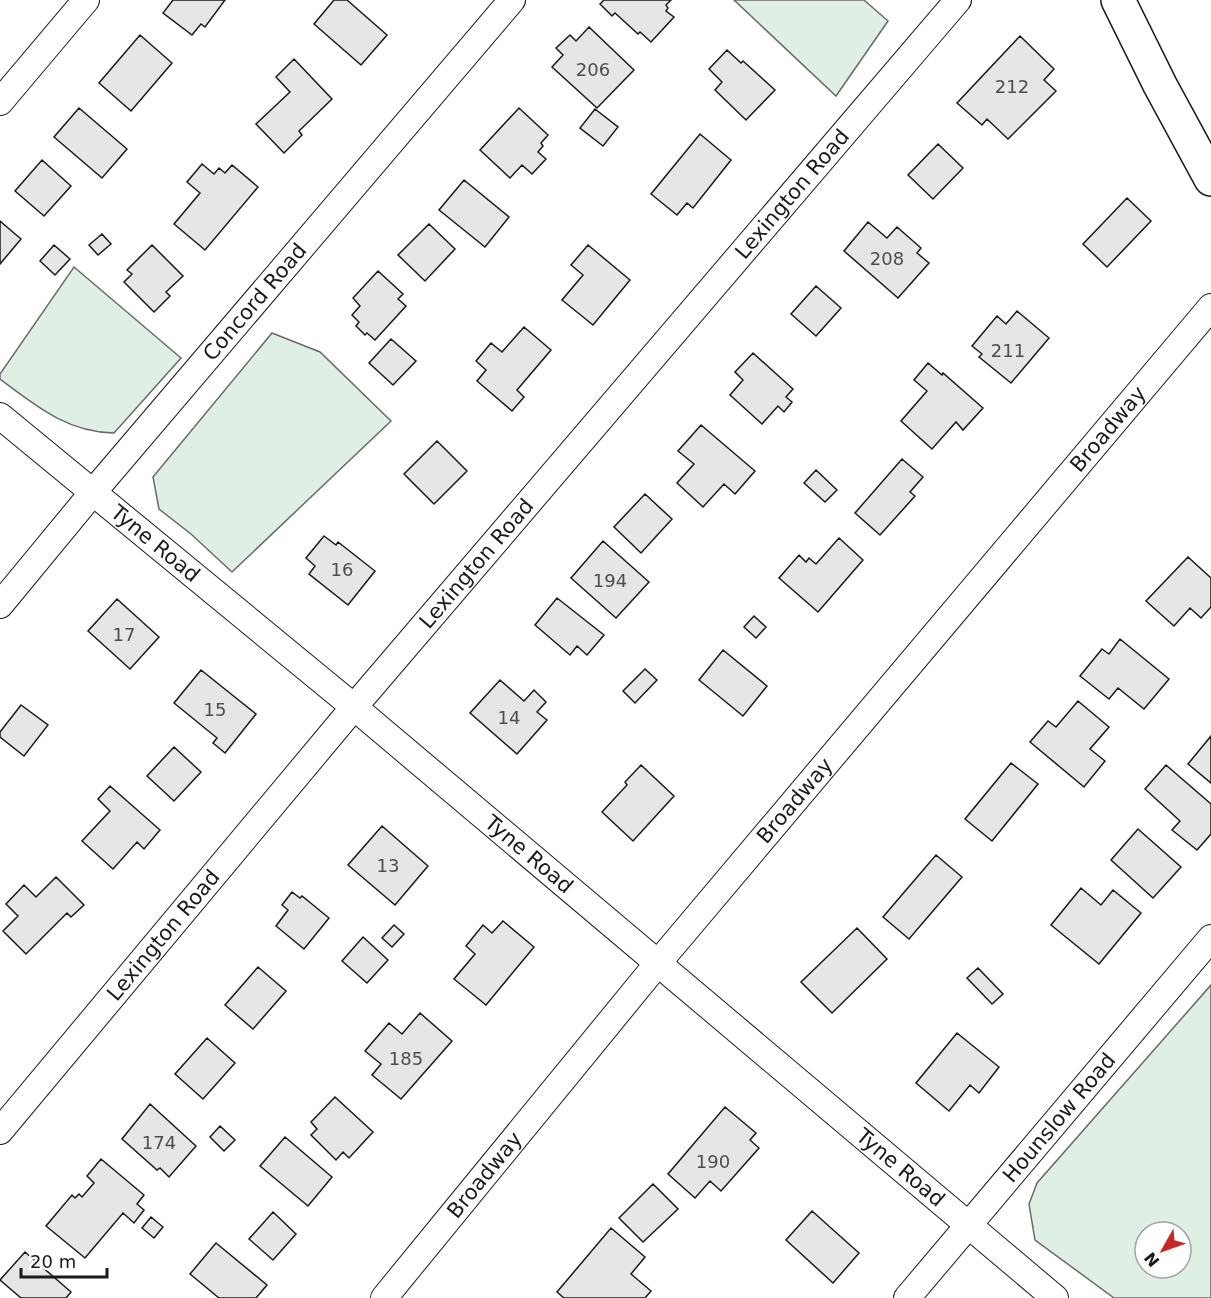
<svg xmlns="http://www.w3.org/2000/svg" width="1211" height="1298" viewBox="0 0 1211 1298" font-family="'DejaVu Sans',sans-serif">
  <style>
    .green { fill: #e0efe3; stroke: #6a6a6a; stroke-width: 1.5; fill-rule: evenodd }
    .building { fill: #e6e6e6; stroke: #1a1a1a; stroke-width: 1.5 }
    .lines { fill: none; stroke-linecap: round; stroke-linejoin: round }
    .street-casing { stroke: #1a1a1a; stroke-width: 28 }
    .secondary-casing { stroke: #1a1a1a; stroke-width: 36 }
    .street { stroke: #fff; stroke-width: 26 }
    .secondary { stroke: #fff; stroke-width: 33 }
    .labels { text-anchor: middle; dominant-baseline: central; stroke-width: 4.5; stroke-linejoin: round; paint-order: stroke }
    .number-label { font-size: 18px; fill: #4d4d4d }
    .street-label { font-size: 21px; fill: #1a1a1a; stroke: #fff }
  </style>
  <rect width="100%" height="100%" fill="#fff"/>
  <path class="green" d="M734,0H864L888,21L836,96Z
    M74,267L181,358L114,433C67,432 36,406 0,379V374Z
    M272,333L320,352L391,421L232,572L191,534L159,509L153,477Z
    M1211,985V1298H1114L1035,1240L1029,1204L1037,1183ZM1145,1232H1181V1268H1145Z"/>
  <path class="building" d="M173,0H225L205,27L201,24L192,35L163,13Z
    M334,0H347L387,35L361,65L314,24Z
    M604,0H671L666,5L668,8L666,11L674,17L651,42L640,32L638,34L615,13L612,16L600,4Z
    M589,27L634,70L597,108L552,67L563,55L556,48L570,35L576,41Z
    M140,35L172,63L131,111L99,83Z
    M1020,36L1054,69L1044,80L1056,91L1008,139L987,119L982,125L957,103Z
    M727,50L741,63L743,61L775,90L746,120L715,90L722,82L709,69Z
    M294,59L332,99L299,131L302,135L284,153L256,124L290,92L276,77Z
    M79,108L127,149L102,178L54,137Z
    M519,108L548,135L541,143L543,146L538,152L546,159L532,174L522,165L510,178L480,150Z
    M595,109L618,127L603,146L580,128Z
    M700,134L731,160L693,208L687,203L677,215L651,194Z
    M938,144L963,168L933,199L908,175Z
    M42,160L71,186L44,216L15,191Z
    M202,164L214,174L219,168L225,173L232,165L258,187L205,250L174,224L200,193L187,182Z
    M464,180L509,217L485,247L439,210Z
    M1127,198L1151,221L1107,267L1083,244Z
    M0,221L21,239L0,264Z
    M868,222L887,238L897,227L921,248L917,253L929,263L898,298L844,251Z
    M429,224L455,249L425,281L398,255Z
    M102,234L111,244L98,255L89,245Z
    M54,245L70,259L55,275L40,261Z
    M152,245L183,276L166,292L170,296L154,312L124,282L132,274L127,270Z
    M588,245L630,280L593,325L562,300L583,275L571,265Z
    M378,271L403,294L398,299L406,306L375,340L367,333L365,335L356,326L359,322L352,315L360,306L353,298Z
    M816,286L841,308L816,336L791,314Z
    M1017,311L1049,338L1011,383L979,357L982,354L972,346L997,316L1006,324Z
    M524,327L551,350L517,390L524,397L512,411L477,381L486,370L476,361L491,343L502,352Z
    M391,339L416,361L393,385L369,363Z
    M753,353L793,389L786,397L792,402L784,412L778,406L762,424L730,395L743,380L735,372Z
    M928,363L942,375L943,373L983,408L963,430L956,422L932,449L901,421L927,391L914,380Z
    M701,425L755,471L735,494L724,484L703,507L677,483L694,464L678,451Z
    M437,441L467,471L434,504L404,474Z
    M902,459L923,477L910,492L915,496L880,535L855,513Z
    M816,470L837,490L825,502L804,483Z
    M645,494L672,519L641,553L614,527Z
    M324,536L336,545L338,542L375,571L348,605L309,574L315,566L306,558Z
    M839,538L863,560L818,612L779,578L799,555L806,562L809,558L816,564Z
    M603,541L649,582L616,618L571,578Z
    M1188,557L1211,578V607L1201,618L1190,608L1174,626L1146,601Z
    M557,598L604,635L587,655L577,646L570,655L535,625Z
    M117,599L159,637L130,669L88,631Z
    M754,616L766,627L756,638L744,627Z
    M1120,639L1169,679L1144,709L1118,688L1109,699L1080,676L1102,649L1109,654Z
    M723,650L767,686L743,716L699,680Z
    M645,669L657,680L635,703L623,691Z
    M201,670L256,714L225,753L213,743L217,738L174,703Z
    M500,680L524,701L534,690L546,702L537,712L547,720L517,754L470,713Z
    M1078,701L1109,727L1090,749L1105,761L1084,787L1030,742L1048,721L1056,727Z
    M21,705L48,725L24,756L0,737V732Z
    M1211,736V783L1188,764Z
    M174,747L201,772L174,801L147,776Z
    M1011,763L1038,784L992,841L965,819Z
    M641,765L674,796L633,841L602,812L627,785L625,782Z
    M1166,765L1211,804V834L1197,850L1172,830L1180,821L1145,789Z
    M110,786L160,830L144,849L137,842L113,869L82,841L110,811L98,799Z
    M382,826L428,866L395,905L348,865Z
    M1138,829L1181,867L1153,898L1111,860Z
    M936,855L962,877L909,939L883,917Z
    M56,877L84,905L71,917L67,913L26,954L3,931L18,916L6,904L24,885L36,897Z
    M1081,888L1101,905L1113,890L1141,913L1099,964L1051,925Z
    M292,892L300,898L302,896L329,918L304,949L276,926L288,910L282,905Z
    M503,921L534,947L486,1005L454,979L475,954L466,946L483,925L492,933Z
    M394,925L404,934L392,947L382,938Z
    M857,928L887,959L832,1013L801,982Z
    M363,937L388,960L367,983L342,961Z
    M258,967L286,991L253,1029L225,1005Z
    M978,968L1003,994L992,1004L967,978Z
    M420,1013L452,1041L401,1099L372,1075L381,1064L365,1051L389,1023L402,1034Z
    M957,1033L999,1067L979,1093L970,1085L949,1111L916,1083Z
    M207,1038L235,1063L203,1099L175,1074Z
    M335,1097L373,1132L349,1158L343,1152L336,1160L311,1135L317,1129L311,1122Z
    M150,1104L196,1146L169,1177L160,1168L157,1170L122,1139Z
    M725,1107L756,1133L750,1140L759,1148L721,1191L710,1181L695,1198L668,1174Z
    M220,1126L235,1140L224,1151L210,1137Z
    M285,1137L332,1177L308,1206L260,1166Z
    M101,1159L144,1195L137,1204L144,1210L134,1223L123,1213L85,1258L46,1226L72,1195L75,1198L79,1194L82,1197L94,1183L87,1176Z
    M653,1184L678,1209L643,1242L619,1218Z
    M812,1211L859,1253L833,1283L786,1240Z
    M273,1212L296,1234L273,1260L249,1239Z
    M151,1217L163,1227L154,1238L142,1228Z
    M611,1228L645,1257L631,1274L651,1291L645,1298H564L557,1292Z
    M216,1243L267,1285L256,1298H219L190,1274Z
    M25,1252L71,1292L66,1298H21L0,1280Z"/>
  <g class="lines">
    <g class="street-casing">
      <g id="street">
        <path d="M0,102L86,0"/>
        <path id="s1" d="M0,416L354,707L1055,1298"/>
        <path id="s2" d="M0,605L94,491L512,0"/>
        <path id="s3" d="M0,1131L354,707L958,0"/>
        <path id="s4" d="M384,1298L658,963L1211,307"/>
        <path id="s5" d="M907,1298L1211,938"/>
      </g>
    </g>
    <g class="secondary-casing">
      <path id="secondary" d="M1118,0L1160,85L1211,179"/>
    </g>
    <use href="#street" class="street"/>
    <use href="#secondary" class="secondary"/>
  </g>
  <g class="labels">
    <g class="number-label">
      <text x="593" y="69">206</text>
      <text x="1012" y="86">212</text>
      <text x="887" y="258">208</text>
      <text x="1008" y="350">211</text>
      <text x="342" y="569">16</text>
      <text x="610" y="580">194</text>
      <text x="124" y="634">17</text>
      <text x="215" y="709">15</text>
      <text x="509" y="717">14</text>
      <text x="388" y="865">13</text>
      <text x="406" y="1058">185</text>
      <text x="159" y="1142">174</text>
      <text x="713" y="1161">190</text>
    </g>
    <g class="street-label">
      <text stroke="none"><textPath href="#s3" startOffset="1227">Lexington Road</textPath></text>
      <text stroke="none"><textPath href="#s2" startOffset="396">Concord Road</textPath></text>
      <text stroke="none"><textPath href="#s4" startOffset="1131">Broadway</textPath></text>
      <text stroke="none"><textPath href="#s1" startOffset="201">Tyne Road</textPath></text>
      <text stroke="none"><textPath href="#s3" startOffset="741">Lexington Road</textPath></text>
      <text stroke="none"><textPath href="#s4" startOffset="645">Broadway</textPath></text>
      <text stroke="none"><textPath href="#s1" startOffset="687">Tyne Road</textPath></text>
      <text stroke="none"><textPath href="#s3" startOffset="255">Lexington Road</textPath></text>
      <text stroke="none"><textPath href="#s5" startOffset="236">Hounslow Road</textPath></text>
      <text stroke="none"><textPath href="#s1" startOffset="1173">Tyne Road</textPath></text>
      <text stroke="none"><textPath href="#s4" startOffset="159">Broadway</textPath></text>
    </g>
  </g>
  <g transform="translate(1163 1250) rotate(230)"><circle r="28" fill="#ffffff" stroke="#a3a3a3" stroke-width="1.5"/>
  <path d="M0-4.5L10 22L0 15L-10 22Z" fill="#c62828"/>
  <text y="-9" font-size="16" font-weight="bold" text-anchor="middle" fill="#1a1a1a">N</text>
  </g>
  <path d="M21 1268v9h86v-9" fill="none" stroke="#1a1a1a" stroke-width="3"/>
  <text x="30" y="1268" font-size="18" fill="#1a1a1a" stroke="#ffffff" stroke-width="4.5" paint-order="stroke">20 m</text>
</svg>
